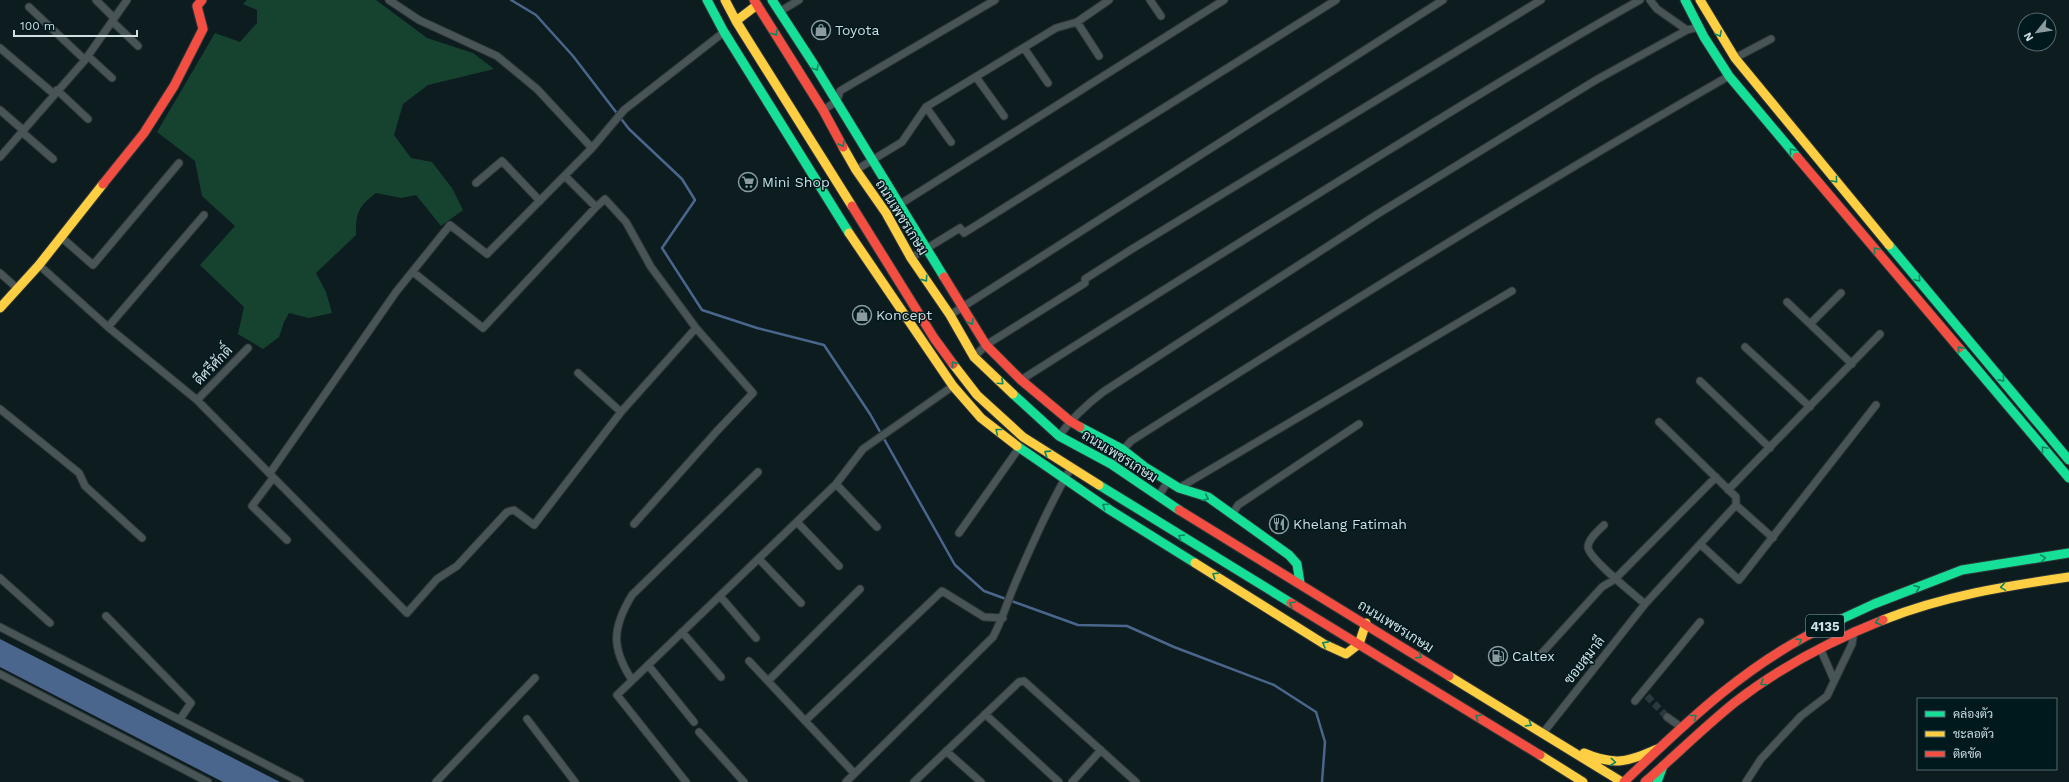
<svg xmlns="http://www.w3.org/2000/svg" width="2069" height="782" viewBox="0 0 2069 782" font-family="'Work Sans',Sarabun,sans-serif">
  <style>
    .green { fill: #164330 }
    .water { fill: #4a668c }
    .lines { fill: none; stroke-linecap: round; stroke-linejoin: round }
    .stream { stroke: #4a668c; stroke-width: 2.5 }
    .street-tunnel { stroke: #2a393c; stroke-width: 7; stroke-dasharray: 7 3.5; stroke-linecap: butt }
    .street-casing { stroke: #2d3638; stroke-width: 9 }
    .fast-casing { stroke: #2d3638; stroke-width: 11 }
    .slow-casing { stroke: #2d3638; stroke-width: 11 }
    .jam-casing { stroke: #2d3638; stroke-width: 11 }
    .street { stroke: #495456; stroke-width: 7 }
    .fast { stroke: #16e098; stroke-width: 9 }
    .slow { stroke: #ffcf43; stroke-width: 9 }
    .jam { stroke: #f24e42; stroke-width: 9 }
    .oneway { stroke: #0c8661 }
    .labels { text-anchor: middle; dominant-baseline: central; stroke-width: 3; stroke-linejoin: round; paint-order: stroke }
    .shield { fill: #00191d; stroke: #91a4a7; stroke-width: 1 }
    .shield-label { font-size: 13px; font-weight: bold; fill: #cfdfe2 }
    .poi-label { font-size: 14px; fill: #cfdfe2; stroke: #00191d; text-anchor: start }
    .street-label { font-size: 14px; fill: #cfdfe2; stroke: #00191d }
  </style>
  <rect width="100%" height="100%" fill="#0d1c1f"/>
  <path class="green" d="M247,0H376L427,38L473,53L494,69L428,85L403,104L394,135L411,158L432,162L452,188L463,210L441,226L416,195L401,198L376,193C358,207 356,212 356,235L316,273L326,292L332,313L309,318L289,313L284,322L279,337L263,349L238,334L244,307L200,265L235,226L202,196L195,161L157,132L215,33L240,42L257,23V10L243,4Z"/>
  <path class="water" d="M0,639L280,782H223L0,667Z"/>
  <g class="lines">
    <path class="stream" d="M511,0L536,15L573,56L629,129L682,179L695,200L662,248L702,310L757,328L824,345L870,414L955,565L984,591L1078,625L1127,626L1174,647L1274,685L1316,712L1325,742L1322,782"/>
    <path class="street-tunnel" d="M1647,696L1667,717"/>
    <g class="street-casing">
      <path id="street" d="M96,0L114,18
        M389,0L419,20L497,56L537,89L592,148
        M1150,0L1161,16
        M1650,0L1657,9L1687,30
        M29,7L85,60
        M779,12L799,0
        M113,22L138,46
        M1077,22L1099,56
        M0,48L54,94
        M1024,48L1048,83
        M88,56L112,78
        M1735,58L1771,39
        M976,77L1004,116
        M57,90L88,119
        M926,107L951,142
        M0,110L23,130
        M823,110L837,101L840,91L850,85L995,0
        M22,132L53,159
        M0,157L85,60L127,0
        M856,170L902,142L926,107L1056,28L1077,22L1109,0
        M565,176L596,207L605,199L626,222L651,267L696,328L753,393L717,431L634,524
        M476,183L502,161L540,201
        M886,213L1224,0
        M61,237L93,265L179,163
        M911,258L960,228L964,233L1336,0
        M39,265L108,327L197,400L407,613L437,579L457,566L507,512L514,510L534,525L621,412L696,328
        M413,272L483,328L596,207
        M0,273L17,288
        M1787,302L1852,364
        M950,315L1443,0
        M1810,324L1841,293
        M108,327L204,215
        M1745,347L1810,407
        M974,357L986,345L1085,283V279L1132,249L1541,0
        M578,373L621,412
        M1021,380C1143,302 1266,226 1389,150C1472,99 1555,47 1640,0
        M1700,381L1770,448
        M197,400L248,348
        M0,409L79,473L85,486L142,538
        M1059,436C1072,418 1086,405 1103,392L1376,215L1596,80L1687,30L1699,27
        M1111,464L1131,441C1328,316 1526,192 1729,76
        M270,473L396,292L450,225L487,254L592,148L624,110L724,32
        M273,478L252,506L287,540
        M836,484L877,527
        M1179,488L1512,291
        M1728,490L1880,334
        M1158,497L1168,481
        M1736,505L1773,538
        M1232,515L1238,505L1359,424
        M797,522L839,566
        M1604,525C1599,530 1588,539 1588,547C1588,558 1635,595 1645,604
        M959,533L1019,448
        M1700,544L1739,580L1876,405
        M759,559L801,603
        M0,578L50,623
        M720,596L756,638
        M106,616L191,703L180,719
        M0,627L300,782
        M682,632L721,677
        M1820,648L1834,680
        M1542,653L1602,587L1615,579L1716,477
        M749,661L854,773
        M648,665L694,722
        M0,674L208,782
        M632,680C611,648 612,628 632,595L758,472
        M768,681L860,589
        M1635,701L1700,622
        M985,714L1059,782
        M1667,717L1681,727
        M527,719L575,782
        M805,721L942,591L984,617L1003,618
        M699,732L744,782
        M1543,733L1645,604L1736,505V497L1659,422
        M946,751L981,782
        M436,782L535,678
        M686,782L617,695L836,484L863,449L953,386
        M846,782L993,637C1002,620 1007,603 1014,586C1031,546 1049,505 1071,468
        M914,782L1019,682L1024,681L1136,782
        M1072,782L1101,750
        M1746,782L1761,759L1801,716L1827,696L1852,644L1854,631"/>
    </g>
    <g class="fast-casing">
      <path id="fast" d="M707,0L724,32L849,233
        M772,0L813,63L944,277
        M1685,0L1704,37L1729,76L1797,157
        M1889,245L2069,460
        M1959,348L2069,478
        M1013,394L1059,436L1111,464L1179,510
        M1080,427L1122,449L1145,467L1179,488L1208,497L1289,555L1297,564L1300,583
        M1017,446L1110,510L1195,563
        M1099,485L1291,603
        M1833,623L1874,604L1962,570L2069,553
        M1657,782L1663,766"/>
    </g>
    <g class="slow-casing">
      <path id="slow" d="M725,0L736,21L852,206
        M1700,0L1735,58L1889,245
        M736,21L757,5
        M843,147L856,170L886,213L911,258L950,315L974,357L1013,394
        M849,233L953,386L981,418L1017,446
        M0,308L39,265L103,184
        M953,364L977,395L1023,437L1099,485
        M1195,563L1324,644L1346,654L1359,644L1366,623
        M1883,620C1943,596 2006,586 2069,577
        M1449,676L1622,782
        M1584,753C1614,766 1628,762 1657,749
        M1540,755L1583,782"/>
    </g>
    <g class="jam-casing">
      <path id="jam" d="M754,0L823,110L843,147
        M1797,157L1959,348
        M103,184L144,133L174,86L203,29L197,6L202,0
        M852,206L934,338L953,364
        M944,277L986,345L1021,380L1070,421L1080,427
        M1179,510L1449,676
        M1291,603L1540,755
        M1624,782C1687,721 1752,659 1833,623
        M1645,782C1675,756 1703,728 1734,703C1779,668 1830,641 1883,620"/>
    </g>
    <use href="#street" class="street"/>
    <use href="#fast" class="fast"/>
    <use href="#slow" class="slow"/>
    <use href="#jam" class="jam"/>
  </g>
  <defs><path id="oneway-chevron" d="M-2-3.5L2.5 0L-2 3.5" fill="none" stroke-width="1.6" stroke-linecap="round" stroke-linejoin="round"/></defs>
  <g class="oneway">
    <use href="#oneway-chevron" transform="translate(775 33) rotate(58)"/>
    <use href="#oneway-chevron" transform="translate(1719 34) rotate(61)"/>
    <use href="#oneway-chevron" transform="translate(816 68) rotate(58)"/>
    <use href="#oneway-chevron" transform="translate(842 144) rotate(61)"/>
    <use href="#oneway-chevron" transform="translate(1792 151) rotate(-130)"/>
    <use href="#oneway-chevron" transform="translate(1835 180) rotate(50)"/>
    <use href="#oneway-chevron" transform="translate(1876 250) rotate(-130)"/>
    <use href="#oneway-chevron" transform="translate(925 279) rotate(55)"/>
    <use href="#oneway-chevron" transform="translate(1918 279) rotate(50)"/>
    <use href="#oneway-chevron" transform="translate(971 322) rotate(60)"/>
    <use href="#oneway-chevron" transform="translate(1960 349) rotate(-130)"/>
    <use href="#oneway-chevron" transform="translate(954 364) rotate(-127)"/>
    <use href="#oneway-chevron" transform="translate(2002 379) rotate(50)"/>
    <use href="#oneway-chevron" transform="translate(1001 382) rotate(43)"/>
    <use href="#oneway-chevron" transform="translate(998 431) rotate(-141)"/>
    <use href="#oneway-chevron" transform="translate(2044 449) rotate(-130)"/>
    <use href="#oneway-chevron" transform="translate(1047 453) rotate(-147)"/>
    <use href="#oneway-chevron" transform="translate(1206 498) rotate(25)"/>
    <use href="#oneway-chevron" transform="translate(1105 506) rotate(-145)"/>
    <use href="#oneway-chevron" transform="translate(1181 537) rotate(-149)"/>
    <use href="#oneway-chevron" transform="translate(2043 558) rotate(-9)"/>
    <use href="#oneway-chevron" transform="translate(1215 575) rotate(-148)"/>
    <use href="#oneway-chevron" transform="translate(2003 587) rotate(171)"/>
    <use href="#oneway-chevron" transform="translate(1917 588) rotate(-21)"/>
    <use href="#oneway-chevron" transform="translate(1292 604) rotate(-149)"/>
    <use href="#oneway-chevron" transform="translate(1878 622) rotate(162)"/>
    <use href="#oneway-chevron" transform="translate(1799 641) rotate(-31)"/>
    <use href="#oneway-chevron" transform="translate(1325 644) rotate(-152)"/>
    <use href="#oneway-chevron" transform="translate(1419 656) rotate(32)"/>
    <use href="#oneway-chevron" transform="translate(1763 683) rotate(148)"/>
    <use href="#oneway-chevron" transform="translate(1478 717) rotate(-148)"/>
    <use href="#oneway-chevron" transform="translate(1694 717) rotate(-39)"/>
    <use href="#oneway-chevron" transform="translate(1529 724) rotate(32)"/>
    <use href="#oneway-chevron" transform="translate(1613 762) rotate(6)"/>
  </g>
  <defs>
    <g id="shop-ring" transform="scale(1)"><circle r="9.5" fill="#00191d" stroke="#8b9b9e" stroke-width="1.5"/><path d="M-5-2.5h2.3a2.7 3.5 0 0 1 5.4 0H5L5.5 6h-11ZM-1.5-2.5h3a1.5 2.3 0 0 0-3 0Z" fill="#8b9b9e"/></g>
    <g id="supermarket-ring" transform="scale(1)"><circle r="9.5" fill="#00191d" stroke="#8b9b9e" stroke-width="1.5"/><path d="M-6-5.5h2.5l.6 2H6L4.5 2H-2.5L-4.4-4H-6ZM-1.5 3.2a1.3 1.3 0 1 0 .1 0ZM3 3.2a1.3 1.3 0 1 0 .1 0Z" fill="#8b9b9e"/></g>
    <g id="restaurant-ring" transform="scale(1)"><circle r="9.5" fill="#00191d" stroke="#8b9b9e" stroke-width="1.5"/><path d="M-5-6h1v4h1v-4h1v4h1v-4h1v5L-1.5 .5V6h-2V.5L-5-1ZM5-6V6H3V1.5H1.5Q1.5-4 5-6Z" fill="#8b9b9e"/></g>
    <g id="fuel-ring" transform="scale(1)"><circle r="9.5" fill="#00191d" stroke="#8b9b9e" stroke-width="1.5"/><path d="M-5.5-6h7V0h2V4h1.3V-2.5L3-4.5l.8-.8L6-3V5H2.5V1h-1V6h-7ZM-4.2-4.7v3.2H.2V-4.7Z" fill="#8b9b9e"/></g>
  </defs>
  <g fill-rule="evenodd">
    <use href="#shop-ring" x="821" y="30"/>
    <use href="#supermarket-ring" x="748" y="182"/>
    <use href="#shop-ring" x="862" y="315"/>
    <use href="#restaurant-ring" x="1279" y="524"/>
    <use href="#fuel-ring" x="1498" y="656"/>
  </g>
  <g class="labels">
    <rect class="shield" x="1806" y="615" width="38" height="22" rx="3"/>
    <g class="shield-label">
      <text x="1825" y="626">4135</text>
    </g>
    <g class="poi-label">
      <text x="835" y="30">Toyota</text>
      <text x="762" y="182">Mini Shop</text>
      <text x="876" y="315">Koncept</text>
      <text x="1293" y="524">Khelang Fatimah</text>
      <text x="1512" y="656">Caltex</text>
    </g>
    <g class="street-label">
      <text transform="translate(902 217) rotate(58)">ถนนเพชรเกษม</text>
      <text transform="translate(213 365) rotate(-46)">ดีศรีศักดิ์</text>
      <text transform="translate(1120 456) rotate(32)">ถนนเพชรเกษม</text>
      <text transform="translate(1396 626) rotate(32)">ถนนเพชรเกษม</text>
      <text transform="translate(1584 660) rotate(-52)">ซอยสุมาลี</text>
    </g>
  </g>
  <rect x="1917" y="698" width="140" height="72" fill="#00191d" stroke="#53686c"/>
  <rect x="1925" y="711" width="20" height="6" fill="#16e098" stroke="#53686c"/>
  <text x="1953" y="718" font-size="12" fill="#cfdfe2">คล่องตัว</text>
  <rect x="1925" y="731" width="20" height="6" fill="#ffcf43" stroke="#53686c"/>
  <text x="1953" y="738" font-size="12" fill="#cfdfe2">ชะลอตัว</text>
  <rect x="1925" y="751" width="20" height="6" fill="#f24e42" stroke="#53686c"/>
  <text x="1953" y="758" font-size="12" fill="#cfdfe2">ติดขัด</text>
  <g transform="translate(2037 32) rotate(240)"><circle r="19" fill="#00191d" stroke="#53686c"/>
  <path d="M0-3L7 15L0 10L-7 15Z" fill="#8b9b9e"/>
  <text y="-6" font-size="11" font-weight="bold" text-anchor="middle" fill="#cfdfe2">N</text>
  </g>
  <path d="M14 30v6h123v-6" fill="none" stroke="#cfdfe2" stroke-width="2"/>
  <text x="20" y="30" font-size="12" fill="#cfdfe2" stroke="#00191d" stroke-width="3" paint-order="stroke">100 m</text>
</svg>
